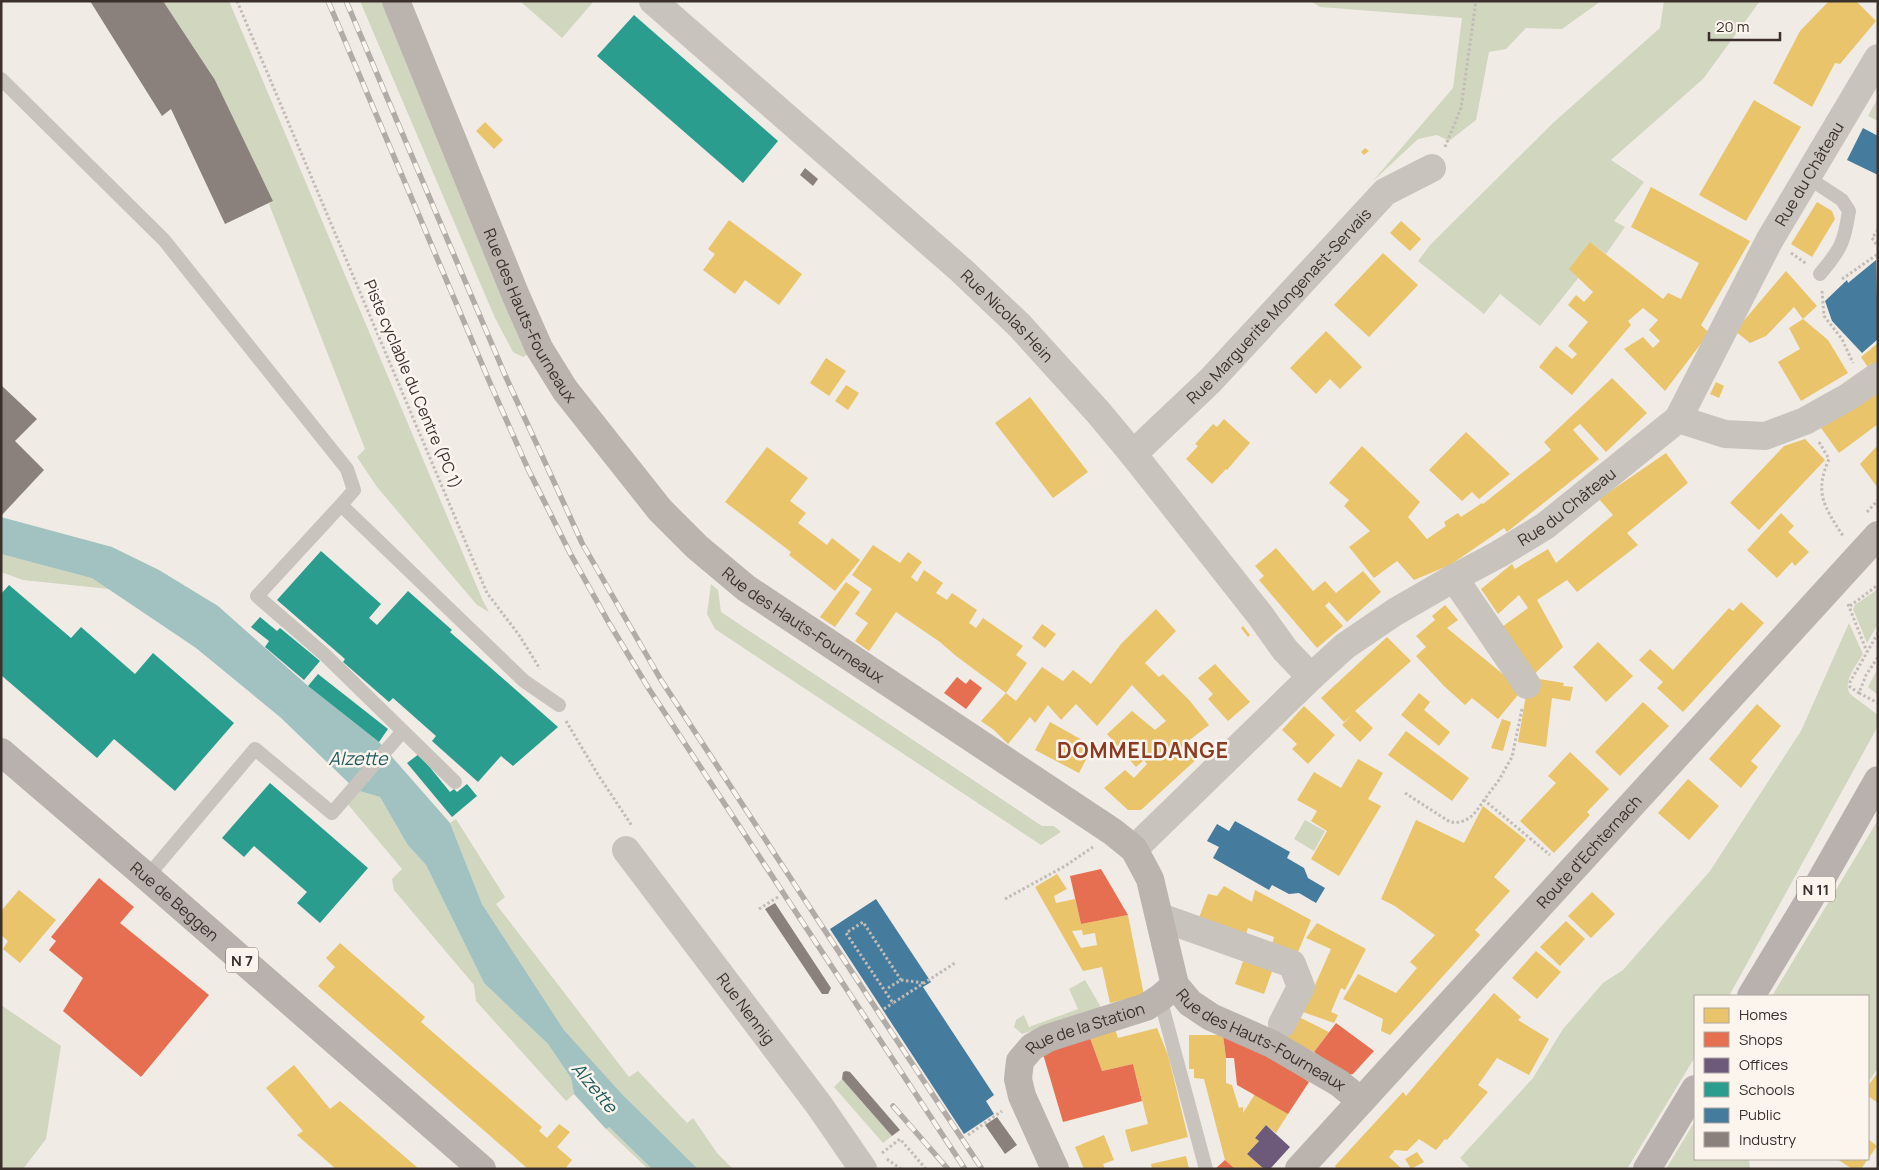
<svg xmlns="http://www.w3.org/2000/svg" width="1879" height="1170" viewBox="0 0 1879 1170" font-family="Manrope,sans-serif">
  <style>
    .green { fill: #d1d6bf }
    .water { fill: #a1c2c1 }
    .homes { fill: #e9c46a; fill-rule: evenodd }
    .shops { fill: #e76f51 }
    .offices { fill: #6d597a }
    .schools { fill: #2a9d8f }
    .public { fill: #457b9d }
    .industry { fill: #8a817c }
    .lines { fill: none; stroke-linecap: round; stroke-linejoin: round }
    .path { stroke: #c2bbb6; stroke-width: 3; stroke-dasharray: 2.5 2.5; stroke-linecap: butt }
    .lane { stroke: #c9c3be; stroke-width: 14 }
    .street { stroke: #c9c3be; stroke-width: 28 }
    .secondary { stroke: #bab3ae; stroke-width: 28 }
    .primary { stroke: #b8b1ad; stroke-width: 28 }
    .rail-casing { stroke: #b1aca8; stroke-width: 5.5 }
    .rail { stroke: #fbf5ee; stroke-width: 4; stroke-dasharray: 11; stroke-linecap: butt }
    .labels { text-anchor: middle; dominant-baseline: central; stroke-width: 5; stroke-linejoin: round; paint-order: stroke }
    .shield { fill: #fbf5ee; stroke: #756b66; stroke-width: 1 }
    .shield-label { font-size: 15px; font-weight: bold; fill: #3b302b }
    .street-label { font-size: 16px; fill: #3b302b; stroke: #fbf5ee }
    .water-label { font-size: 18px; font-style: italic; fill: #1f5a5e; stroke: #fbf5ee }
    .district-label { font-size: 21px; font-weight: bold; letter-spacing: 1px; fill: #8c3b22; stroke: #fbf5ee }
  </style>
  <rect width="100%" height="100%" fill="#f0ebe5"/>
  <path class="green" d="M163,1H229L483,601L489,612L477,605L377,487L357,457L365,449L269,204L273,201L215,80Z
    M360,1H396L539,348L523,357L513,352L495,318Z
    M520,1H594L562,38Z
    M1311,1H1601L1562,29L1526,28L1506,49L1489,52L1476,120L1449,141L1437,135L1418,139L1372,182L1453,88L1462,18L1320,7Z
    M1664,1H1760L1703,79L1611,160L1644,182L1614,221L1625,227L1606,254L1591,243L1579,277L1540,326L1500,294L1484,314L1418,261L1431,244L1554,122L1660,28Z
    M1878,98V121L1868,116Z
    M1,554L92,577L109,589L23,580L1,572Z
    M711,584L718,590L721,612L1042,826H1054L1061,832L1041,845L715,629L707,614Z
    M1878,589V624L1867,643L1853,609L1855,605Z
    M1849,623L1863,654C1857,665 1842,681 1850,694L1878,715V726L1729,996H1695V1057L1627,1169H1471L1460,1158L1533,1078L1563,1029L1603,983L1623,970L1710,871L1801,731Z
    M1878,668V695L1868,687Z
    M356,790L380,797L407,844L426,865L484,983L548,1044L571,1078L574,1094L566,1101L476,1001L474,985L394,890L392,879L402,869L346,802Z
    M456,819L505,897L496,904L629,1077L638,1071L687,1123L693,1118L717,1153L733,1169H698L621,1093L564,1030L482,904L450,823Z
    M1305,820L1325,831L1314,851L1294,839Z
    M1878,820V1068L1868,1082V996H1772Z
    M1085,980L1102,1009L1022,1034L1014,1027L1016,1020L1024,1015L1029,1027L1078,1009L1069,989Z
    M1,1005L61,1046L46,1139L23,1169H1Z
    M842,1079L892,1136L883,1143L834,1087Z
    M1695,1121V1159H1749L1750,1169H1666Z
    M608,1126L652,1169H648L606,1129Z"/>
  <path class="water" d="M1,517L112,547L159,570L218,606L308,686L379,742L450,823L482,904L564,1030L621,1093L698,1169H652L609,1127L606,1129L574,1094L571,1078L548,1044L484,983L426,865L407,844L380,797L356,790L280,717L196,648L92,578L1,554Z"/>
  <path class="homes" d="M1829,1H1856L1876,21L1840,64L1835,63L1812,107L1773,83L1800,31Z
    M1754,100L1801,127L1746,221L1699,195Z
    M485,122L503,140L494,149L476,131Z
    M1365,148L1369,151L1364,155L1361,152Z
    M1651,187L1750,241L1701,325L1709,333L1665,391L1624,349L1643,337L1653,348L1660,341L1649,330L1658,320L1643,308L1628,321L1631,325L1572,395L1539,367L1556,346L1572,359L1577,354L1568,346L1588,322L1568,305L1576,295L1584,302L1593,292L1569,269L1590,242L1663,299L1668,293L1681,299L1699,263L1631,227Z
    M1817,202L1832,211L1835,219L1812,257L1791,244Z
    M729,220L802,274L779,305L745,280L735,294L703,270L715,254L708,249Z
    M1401,221L1421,239L1410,251L1390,233Z
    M1383,253L1418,285L1369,337L1334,305Z
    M1786,271L1817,306L1803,319L1794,307L1766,336L1750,343L1735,331Z
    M1803,319L1828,340L1848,373L1801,401L1778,362L1800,349L1789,328Z
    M1326,331L1362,367L1340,389L1330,379L1316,394L1290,368Z
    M1878,343V368L1872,373L1861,357Z
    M826,358L846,371L829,396L810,383Z
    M1612,378L1647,413L1606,452L1580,424L1576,427L1573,430L1599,459L1507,532L1504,528L1450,565L1414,580L1397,561L1374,578L1349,547L1370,531L1344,506L1349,500L1329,483L1362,446L1420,502L1408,517L1427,539L1446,526L1444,522L1458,513L1461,517L1482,503L1483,504L1551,450L1544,442Z
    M1716,382L1724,386L1719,398L1710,394Z
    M846,385L859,393L848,410L835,401Z
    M1878,388V424L1839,453L1821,428Z
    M1030,397L1088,472L1053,498L995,423Z
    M1224,419L1250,443L1227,470L1226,469L1212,484L1186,459L1198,446L1195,444L1213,424L1217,427Z
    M1466,432L1510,474L1479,499L1472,492L1462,501L1429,470Z
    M1805,439L1825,460L1759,530L1730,503L1784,446Z
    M1878,445V488L1860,464Z
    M767,447L808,478L790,501L806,513L798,523L827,545L832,538L860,560L835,591L789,555L791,552L725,502Z
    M1666,453L1688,483L1627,533L1638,545L1577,592L1567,580L1537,600L1563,647L1532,676L1499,629L1528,608L1519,595L1498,614L1481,589L1512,564L1515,569L1548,549L1556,563L1613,515L1599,499Z
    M1781,513L1794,526L1788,532L1809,552L1795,566L1792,562L1777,578L1747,550Z
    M873,545L900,563L908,552L922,562L911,577L917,582L924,570L943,583L936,593L947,600L952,593L977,610L969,623L976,628L983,618L1023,646L1016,655L1027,663L1006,693L956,656L940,642L896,612L869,651L855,641L868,623L855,614L872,589L852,575Z
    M1276,548L1313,591L1325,581L1336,593L1363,571L1381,592L1347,622L1329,602L1325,606L1343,626L1317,648L1259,580L1264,576L1255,566Z
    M846,582L860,592L835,627L820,617Z
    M1741,602L1764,623L1683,712L1657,688L1663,682L1639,660L1650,649L1673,670L1729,608L1733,611Z
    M1445,605L1458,620L1447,628L1522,690L1498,719L1472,698L1465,705L1444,686L1416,656L1426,647L1416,636L1435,620L1432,616Z
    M1156,609L1176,631L1145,663L1159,677L1163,674L1190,701L1209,725L1187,742L1200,756L1141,810H1128L1104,788L1125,770L1134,778L1147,764L1144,760L1136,767L1107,734L1132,711L1155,730L1166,721L1132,685L1097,726L1076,704L1061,720L1048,705L1035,723L1030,717L1008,744L994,730L981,721L1006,693L1016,701L1042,667L1063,681L1073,670L1091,684L1121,644Z
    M1042,624L1056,634L1045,648L1032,638Z
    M1243,626L1250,635L1248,637L1241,628Z
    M1387,637L1411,661L1355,711L1373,728L1360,742L1342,725L1352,715L1344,722L1321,698Z
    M1598,642L1633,676L1606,702L1573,667Z
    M1215,664L1250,702L1228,721L1208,699L1213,694L1198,678Z
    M1533,678L1564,683L1563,686L1573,687L1570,701L1552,698L1546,747L1518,742L1526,695Z
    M1419,693L1430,702L1424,710L1450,732L1439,746L1401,715Z
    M1643,702L1669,726L1620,776L1595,752Z
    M1757,704L1781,726L1751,761L1758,767L1741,788L1709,759Z
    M1304,706L1335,735L1308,764L1292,749L1297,744L1282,730Z
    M1502,719L1511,722L1503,751L1491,748Z
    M1050,722L1093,746L1079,773L1035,750Z
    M1406,731L1469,778L1452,801L1388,755Z
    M1570,752L1609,789L1587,812L1590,815L1554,853L1520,821L1556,783L1548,776Z
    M1358,759L1383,773L1368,799L1381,806L1339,876L1311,859L1327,831L1311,821L1317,811L1297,800L1314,772L1341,788Z
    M1688,779L1719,806L1689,840L1658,813Z
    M1483,806L1526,840L1494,877L1510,891L1475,930L1480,935L1390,1035L1381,1031L1383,1019L1343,999L1358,974L1396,993L1417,968L1410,962L1435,935L1395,906L1381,899L1416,820L1464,843Z
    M1057,874L1067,889L1054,896L1056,903L1075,899L1081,924L1128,915L1144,995L1110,1003L1102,967L1083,971L1035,887ZM1082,930L1083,935L1095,933L1097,945L1081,948L1072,931Z
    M1224,886L1252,902L1255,890L1311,920L1296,957L1271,949L1274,937L1248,928L1244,939L1197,923L1208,894L1217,896Z
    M19,890L56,920L20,963L3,949L8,941L1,935V911Z
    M1592,892L1615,914L1591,938L1568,916Z
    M1566,921L1585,939L1560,966L1540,947Z
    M1317,923L1366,949L1345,990L1341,988L1331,1012L1338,1015L1334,1023L1303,1012L1331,949L1306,938Z
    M340,943L425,1017L421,1022L542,1127L539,1131L547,1138L559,1124L570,1132L557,1147L572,1160L565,1169H528L318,986L335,967L326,958Z
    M1536,951L1561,972L1537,999L1512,978Z
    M1246,953L1275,963L1264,994L1235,984Z
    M1494,993L1521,1017L1518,1020L1549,1039L1529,1075L1497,1058L1478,1085L1488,1092L1447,1140L1445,1139L1436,1150L1419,1139L1407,1151L1395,1150L1389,1157L1402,1169H1337L1335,1166L1403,1092L1406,1096Z
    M1295,1015L1329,1032L1314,1052L1284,1038Z
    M1157,1028L1168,1055L1188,1137L1131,1152L1125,1130L1148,1124L1133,1064L1102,1071L1090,1038L1115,1029L1118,1038Z
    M1189,1035H1223L1226,1058V1083L1232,1085L1239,1108L1243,1107V1113L1255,1094L1288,1114L1276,1133L1266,1125L1255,1138L1259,1141L1247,1154L1264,1169H1235L1225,1160L1204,1079L1194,1078V1069H1189Z
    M294,1065L330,1109L340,1101L419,1169H336L297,1135L303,1131L266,1088Z
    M1878,1072V1103L1868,1096V1086Z
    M1104,1135L1114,1160L1103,1164L1105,1169H1084L1075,1147Z
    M1868,1139L1877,1146L1861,1169H1852L1837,1159H1868Z
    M1417,1152L1424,1162L1411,1169L1405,1159Z
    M1186,1156L1189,1169H1152L1151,1164Z"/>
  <path class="shops" d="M957,677L966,684L970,679L982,688L966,709L944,693Z
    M1101,869L1128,915L1081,924L1070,876Z
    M99,878L134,907L120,923L209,995L141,1077L63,1011L83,978L49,950L56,941L51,937Z
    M1336,1023L1374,1051L1353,1074L1347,1075L1314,1052Z
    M1223,1035L1244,1037L1309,1082L1288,1114L1237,1085L1234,1058H1226Z
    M1090,1038L1102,1071L1133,1064L1142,1101L1063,1122L1043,1054Z
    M1225,1160L1235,1169H1215Z"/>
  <path class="offices" d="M1266,1125L1290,1147L1270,1169H1264L1247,1154L1259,1141L1255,1138Z"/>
  <path class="schools" d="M634,15L778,141L743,183L597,56Z
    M321,551L381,604L369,618L377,625L408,591L452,630L450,632L558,727L513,766L501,756L478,782L432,741L436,736L393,698L389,702L343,662L345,659L277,600Z
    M9,585L71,638L81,627L135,674L153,653L234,723L175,791L114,739L97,758L1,675V594Z
    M260,617L277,631L280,628L320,661L304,680L265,647L269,641L251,627Z
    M318,674L388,729L379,742L308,686Z
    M419,754L450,792L454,789L457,792L467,784L477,796L452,817L407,763Z
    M270,783L368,868L320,923L297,903L307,892L254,846L244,857L222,838Z"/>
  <path class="public" d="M1863,128L1878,136V175L1847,160Z
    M1876,260L1878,339L1862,353L1832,321L1825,301L1847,280L1848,283Z
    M1235,821L1290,852L1287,858L1304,868L1308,878L1325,888L1316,903L1299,893L1289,894L1272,885L1269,890L1213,858L1219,847L1207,841L1217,824L1229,831Z
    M876,899L931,982L923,987L994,1095L986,1101L994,1114L964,1134L830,929Z"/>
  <path class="industry" d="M90,1H163L215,80L273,201L225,224L171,109L162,116Z
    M805,168L818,179L813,186L800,175Z
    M1,385L37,419L15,441L44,470L1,516Z
    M775,903L831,988L828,994H822L765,909Z
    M846,1071L850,1072L900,1130L892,1136L842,1079L843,1072Z
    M997,1117L1017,1145L1005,1154L985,1125Z"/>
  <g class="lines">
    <path class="path" d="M237,1L487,593L519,635L540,669
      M1445,147L1461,108L1476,1
      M1878,230L1872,238L1878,246
      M1791,253L1807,264
      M1842,279L1878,254
      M1822,291L1824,316L1842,339L1853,363
      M1819,442L1829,459C1814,493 1824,506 1843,536
      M1867,512L1878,500
      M1848,604L1867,652
      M1850,606L1878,585
      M1878,633L1850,682V687L1859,693L1866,675L1878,657
      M1859,693L1878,703
      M1522,709L1512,757L1499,780L1484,800L1550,855
      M566,721L597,773L632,826
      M1405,793L1450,822C1468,824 1475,814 1484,800
      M1005,899L1065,866L1093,847
      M759,909L778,897
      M901,980L924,983
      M888,988L901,980L863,922L846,933L893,1003L955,963
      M884,1009L893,1003
      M968,1135L1002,1111
      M882,1153L900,1139L926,1169
      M887,1159L901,1169"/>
    <path class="lane" d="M1,79L164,240L347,469L354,490L341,505
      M1807,177L1842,200L1849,211C1844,243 1841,249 1820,274
      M455,782L324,654L257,596L341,505L524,681L559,705
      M147,877L255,749L332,813L403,731
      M1160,998L1206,1169"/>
    <g class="street">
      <path id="s1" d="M653,1L961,270L1019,325L1098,412L1133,454L1260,615L1285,650L1311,677"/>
      <path d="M1678,419L1725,434L1765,436L1805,421L1848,397L1878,376"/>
      <path id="s2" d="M1133,454L1210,381L1385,192L1432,168"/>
      <path d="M1454,578L1527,685"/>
      <path id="s3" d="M1134,849L1311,677L1345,646L1395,612L1454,578L1499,554L1545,526L1678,419L1769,241L1878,58"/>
      <path id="s4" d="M626,850L819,1105L863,1169"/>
      <path d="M1160,917L1292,964L1301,987L1282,1024"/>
    </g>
    <g class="secondary">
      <path id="s5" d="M396,1L516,296L539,348L565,390L660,510L697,547L746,588L1113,832L1134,849L1150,879L1175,985L1190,1003L1211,1017L1272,1044L1339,1083L1361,1101"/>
      <path id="s6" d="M1055,1169L1022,1096L1018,1079L1020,1061L1032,1047L1048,1038L1146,1007L1160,998L1175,985"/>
      <path id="s7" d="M1299,1169L1878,535"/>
    </g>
    <g class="primary">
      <path id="s8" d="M1,752L147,877L482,1169"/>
      <path d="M1751,996L1817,887L1878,780"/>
      <path d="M1647,1169L1695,1089"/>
    </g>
    <g class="rail-casing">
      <path id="rail" d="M328,1L490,383L528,469L570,553L609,623L649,689L965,1169
        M346,1L505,375L582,543L661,680L886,1024L982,1169
        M893,1106L948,1169"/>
    </g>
    <use href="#rail" class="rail"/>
  </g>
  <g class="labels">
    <g class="shield">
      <rect x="1797" y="876.5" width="38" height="25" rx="4"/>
      <rect x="226" y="947.5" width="32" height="25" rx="4"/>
    </g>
    <g class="shield-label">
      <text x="1816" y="889">N 11</text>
      <text x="242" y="960">N 7</text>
    </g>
    <g class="street-label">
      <text stroke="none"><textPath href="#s3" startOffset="975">Rue du Château</textPath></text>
      <text stroke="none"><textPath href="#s2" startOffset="208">Rue Marguerite Mongenast-Servais</textPath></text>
      <text stroke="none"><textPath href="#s5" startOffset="342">Rue des Hauts-Fourneaux</textPath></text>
      <text stroke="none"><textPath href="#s1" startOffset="474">Rue Nicolas Hein</textPath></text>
      <text transform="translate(413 384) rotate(67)">Piste cyclable du Centre (PC 1)</text>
      <text stroke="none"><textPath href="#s3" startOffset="555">Rue du Château</textPath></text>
      <text stroke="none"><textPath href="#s5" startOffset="762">Rue des Hauts-Fourneaux</textPath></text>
      <text stroke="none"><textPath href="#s7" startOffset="430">Route d'Echternach</textPath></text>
      <text stroke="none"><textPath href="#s8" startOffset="229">Rue de Beggen</textPath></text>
      <text stroke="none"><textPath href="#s4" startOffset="199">Rue Nennig</textPath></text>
      <text stroke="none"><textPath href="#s6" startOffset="191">Rue de la Station</textPath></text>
      <text stroke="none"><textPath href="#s5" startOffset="1408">Rue des Hauts-Fourneaux</textPath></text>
    </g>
    <g class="water-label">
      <text x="358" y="758">Alzette</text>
      <text transform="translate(595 1087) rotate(50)">Alzette</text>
    </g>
    <g class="district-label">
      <text x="1143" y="750">DOMMELDANGE</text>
    </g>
  </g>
  <rect width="1879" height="1170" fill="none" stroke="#3b302b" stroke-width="5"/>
  <rect x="1694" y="995" width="175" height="165" fill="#fbf5ee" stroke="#aea6a0"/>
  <rect x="1704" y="1008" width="25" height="15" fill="#e9c46a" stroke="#aea6a0"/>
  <text x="1739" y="1020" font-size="15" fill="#3b302b">Homes</text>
  <rect x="1704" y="1032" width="25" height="15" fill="#e76f51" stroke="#aea6a0"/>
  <text x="1739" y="1045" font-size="15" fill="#3b302b">Shops</text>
  <rect x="1704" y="1058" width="25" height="15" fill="#6d597a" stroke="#aea6a0"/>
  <text x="1739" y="1070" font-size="15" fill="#3b302b">Offices</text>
  <rect x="1704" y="1082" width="25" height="15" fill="#2a9d8f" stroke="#aea6a0"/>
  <text x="1739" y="1095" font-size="15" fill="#3b302b">Schools</text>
  <rect x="1704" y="1108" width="25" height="15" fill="#457b9d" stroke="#aea6a0"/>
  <text x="1739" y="1120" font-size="15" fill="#3b302b">Public</text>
  <rect x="1704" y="1132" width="25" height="15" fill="#8a817c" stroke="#aea6a0"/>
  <text x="1739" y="1145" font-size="15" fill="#3b302b">Industry</text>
  <path d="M1709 32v8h71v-8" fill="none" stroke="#3b302b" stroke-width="2.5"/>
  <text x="1716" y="32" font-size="15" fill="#3b302b" stroke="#fbf5ee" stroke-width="4" paint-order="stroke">20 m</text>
</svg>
